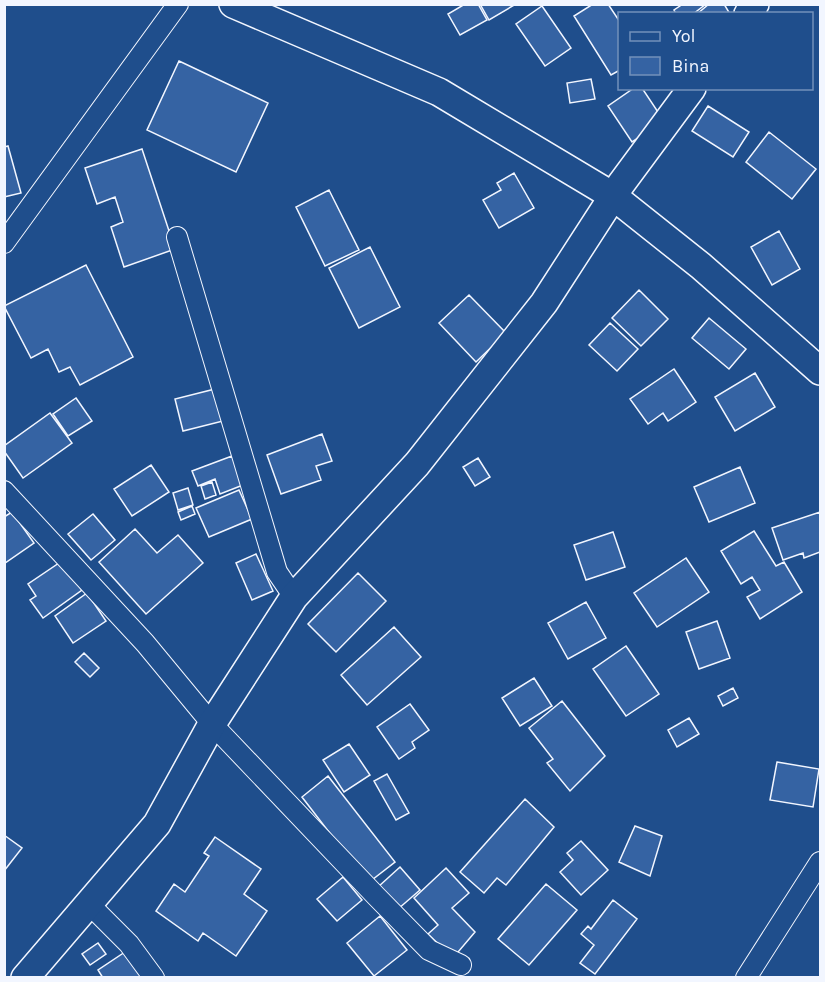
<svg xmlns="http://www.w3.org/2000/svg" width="825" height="982" viewBox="0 0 825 982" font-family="Karla,sans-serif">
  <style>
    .building { fill: #3563a3; stroke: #f2f6ff; stroke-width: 1.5 }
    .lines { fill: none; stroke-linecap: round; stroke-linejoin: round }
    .street-casing { stroke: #f2f6ff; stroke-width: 22 }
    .secondary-casing { stroke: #f2f6ff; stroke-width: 30 }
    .street { stroke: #1f4e8c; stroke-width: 20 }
    .secondary { stroke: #1f4e8c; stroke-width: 27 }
  </style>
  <rect width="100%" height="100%" fill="#1f4e8c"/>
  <path class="building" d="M465,4H478L487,20L460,35L448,14Z
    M480,4H516L489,20Z
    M593,4H608L620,22V70L611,75L574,16Z
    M683,4H706L693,14H676L674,10Z
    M709,4H724L730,14H697Z
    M542,6L571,48L545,66L516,24Z
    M179,61L268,103L236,172L147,130Z
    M591,79L595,99L570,103L567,83Z
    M634,88H642L664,121L632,142L608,106Z
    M708,106L749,132L733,157L692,131Z
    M769,132L816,169L792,199L746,162Z
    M8,146L21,193L4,197V147Z
    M142,149L175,249L124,267L111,227L123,222L115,197L97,204L85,168Z
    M514,173L534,208L499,228L483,200L501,190L497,183Z
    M329,190L359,250L325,266L296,207Z
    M779,231L800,269L772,285L751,247Z
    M370,247L400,307L359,328L329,268Z
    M86,265L133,357L80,385L70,367L59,372L48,349L31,358L4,306Z
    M639,290L668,319L641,346L612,318Z
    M469,295L506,333L476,362L439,323Z
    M709,318L746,349L729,369L692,338Z
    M610,323L638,349L617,371L589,345Z
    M674,369L696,402L668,421L663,413L648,424L630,399Z
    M755,373L775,407L735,431L715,397Z
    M219,388L227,420L183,431L175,399Z
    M76,398L92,421L68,436L53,414Z
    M50,413L72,443L23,478L4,451V446Z
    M322,434L332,461L316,466L321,480L281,494L267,455Z
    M232,456L243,485L220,494L215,479L198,486L192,471Z
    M478,458L490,477L475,486L463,467Z
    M151,465L169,492L132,516L114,489Z
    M740,467L755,503L709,522L694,487Z
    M212,482L216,495L205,499L201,486Z
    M188,488L193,505L178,510L173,493Z
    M239,490L252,519L209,537L196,508Z
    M192,506L195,514L181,520L178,512Z
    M12,512L34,543L5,563L4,517Z
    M820,512V552L804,558L803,553L783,560L772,528Z
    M93,514L115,540L91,560L68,534Z
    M135,529L157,553L178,535L203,563L146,614L99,562Z
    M754,531L776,566L784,562L802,592L760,619L747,597L760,590L752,577L741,584L721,551Z
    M613,532L625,567L586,580L574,545Z
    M256,554L273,591L252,600L236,563Z
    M686,558L709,592L657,627L634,593Z
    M62,561L82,590L43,618L30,600L36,596L28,584Z
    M358,573L386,601L336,652L308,624Z
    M87,593L106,621L73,643L55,616Z
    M586,602L606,638L568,659L548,623Z
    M717,621L730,658L699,669L686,632Z
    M394,627L421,657L367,705L341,675Z
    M626,646L659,694L626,716L593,669Z
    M84,653L99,668L90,677L75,662Z
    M534,678L552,706L520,726L502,698Z
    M733,688L738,698L723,706L718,696Z
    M562,701L605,756L570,791L547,763L553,759L529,728Z
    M410,704L429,730L412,742L415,748L399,759L377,727Z
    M689,718L699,734L677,747L668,730Z
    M349,744L370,775L344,792L323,760Z
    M777,762L819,769L813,807L770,800Z
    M387,774L409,813L396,820L374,781Z
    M328,776L395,862L368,883L302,797Z
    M525,799L554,827L506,885L497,878L484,893L460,872Z
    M635,826L662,836L650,876L619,862Z
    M4,835L22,848L4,871Z
    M215,837L261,869L244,894L267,911L236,956L203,933L198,941L156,911L174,884L185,892L209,856L204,853Z
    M581,841L608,870L581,895L560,872L573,860L567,853Z
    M400,867L420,890L398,909L378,887Z
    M446,868L469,893L452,908L475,932L453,958L428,934L438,925L414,898Z
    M343,877L362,900L337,921L317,899Z
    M546,884L577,910L529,965L498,939Z
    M613,900L637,919L595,974L580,963L594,945L581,934L588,926L591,929Z
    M380,916L407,950L374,976L347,943Z
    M98,943L106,954L90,965L82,954Z
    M125,952L142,978H103L98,970Z"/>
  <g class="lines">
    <g class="street-casing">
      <path id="street" d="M177,237L277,572L294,597
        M4,243L178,4
        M4,491L145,643L212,724L376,896L429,950L461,965
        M88,903L129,944L154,978
        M746,978L820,862"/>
    </g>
    <g class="secondary-casing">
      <path id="secondary" d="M233,4L439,92L613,196L701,266L820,371
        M748,14L755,4
        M25,978L157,824L212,724L294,597L417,464L544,303L621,184L692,88"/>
    </g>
    <use href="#street" class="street"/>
    <use href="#secondary" class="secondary"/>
  </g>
  <rect width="825" height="982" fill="none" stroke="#f2f6ff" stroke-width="12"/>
  <rect x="618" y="12" width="195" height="78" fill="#1f4e8c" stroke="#7391ba" stroke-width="1.5"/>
  <rect x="630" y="32" width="30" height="9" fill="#1f4e8c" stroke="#7391ba" stroke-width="1.5"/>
  <text x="672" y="42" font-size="18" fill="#f2f6ff">Yol</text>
  <rect x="630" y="57" width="30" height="18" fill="#3563a3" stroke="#7391ba" stroke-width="1.5"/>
  <text x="672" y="72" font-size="18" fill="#f2f6ff">Bina</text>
</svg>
